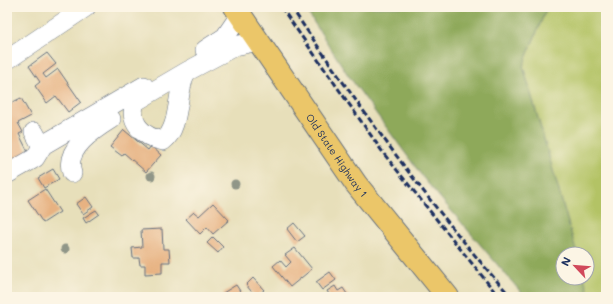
<svg xmlns="http://www.w3.org/2000/svg" width="613" height="304" viewBox="0 0 613 304" font-family="Mali,sans-serif">
  <style>
    .green { fill: #b3c365; stroke: #677962 }
    .forest { fill: #8ea95a; stroke: #546c5c }
    .building { fill: #e7b282 }
    .lines { fill: none; stroke-linecap: round; stroke-linejoin: round }
    .minor-casing { stroke: #626d7e; stroke-width: 20 }
    .major-casing { stroke: #626d7e; stroke-width: 24 }
    .minor { stroke: #fff; stroke-width: 19 }
    .major { stroke: #ebc669; stroke-width: 22 }
    .rail { stroke: #1b2f5e; stroke-width: 3; stroke-dasharray: 6 3; stroke-linecap: butt }
    .tree { fill: #909688 }
    .labels { text-anchor: middle; dominant-baseline: central; stroke-width: 3.5; stroke-linejoin: round; paint-order: stroke }
    .street-label { font-size: 10px; fill: #1b2f5e; stroke: #fcf5e5 }
  </style>
  <rect width="100%" height="100%" fill="#fcf5e5"/>
  <filter id="ink" filterUnits="userSpaceOnUse"><feTurbulence type="fractalNoise" baseFrequency=".025" numOctaves="2"/><feDisplacementMap in="SourceGraphic" scale="8" xChannelSelector="R" yChannelSelector="G"/><feConvolveMatrix kernelMatrix="1 2 1 2 8 2 1 2 1" color-interpolation-filters="sRGB"/></filter>
  <filter id="wash" filterUnits="userSpaceOnUse"><feTurbulence type="fractalNoise" baseFrequency=".012" numOctaves="4" result="noise"/><feDisplacementMap in="SourceGraphic" scale="16" xChannelSelector="R" yChannelSelector="G"/><feGaussianBlur stdDeviation="0.9" result="paint"/><feColorMatrix in="noise" values="0 0 0 0 0 0 0 0 0 0 0 0 0 0 0 0 0 1.4 0 .05"/><feComposite in="paint" operator="in"/></filter>
  <g filter="url(#wash)">
    <rect width="100%" height="100%" fill="#e7dfba"/>
    <path class="green" d="M547,7H606V297H590L584,278H587V254H577L523,66Z"/>
    <path class="forest" d="M304,7H547L523,66L577,254H563V278H584L590,297H525L425,180L348,75Z"/>
    <g id="blocks">
      <path class="building" d="M47,53L56,64L43,74L46,78L58,69L81,102L68,112L56,96L47,103L35,86L40,82L29,66Z
        M21,98L31,116L18,123L23,132L19,134L31,158L7,170V105Z
        M124,130L148,150L151,146L161,155L146,172L124,153L122,156L110,147Z
        M53,169L59,179L44,188L38,178Z
        M45,189L60,212L43,223L28,200Z
        M86,197L93,207L83,214L76,204Z
        M213,203L229,220L213,234L207,227L200,234L186,219L194,212L199,216Z
        M96,210L99,214L86,223L83,218Z
        M294,223L305,236L297,242L287,229Z
        M162,229L163,249H169L170,262H162V273L145,274V265H140L139,258H133L132,248L142,247L141,230Z
        M213,237L223,247L218,253L207,243Z
        M295,248L312,269L290,287L273,266L280,260L286,267L291,262L285,255Z
        M330,272L336,280L322,290L316,282Z
        M253,278L264,290L256,297L246,285Z
        M236,285L244,297H226L223,293Z
        M335,286L338,291L343,288L349,297H329L330,296L327,291Z"/>
    </g>
  </g>
  <g filter="url(#ink)">
    <use href="#blocks" fill-opacity="0" stroke="#626d7e" stroke-width="1"/>
    <g class="lines">
      <g class="minor-casing">
        <path id="minor" d="M205,50L225,37L240,15
          M7,60L86,7
          M186,72L135,102C128,123 143,137 163,141C181,128 176,91 186,72L235,46L258,41
          M34,132L40,143L43,145L144,86
          M72,173C63,149 95,129 111,119
          M7,174L35,158L43,145"/>
      </g>
      <g class="major-casing">
        <g id="major">
          <path id="s1" d="M235,7L356,184L448,297"/>
        </g>
      </g>
      <use href="#minor" class="minor"/>
      <use href="#major" class="major"/>
      <path class="rail" d="M281,7L384,154L499,297
        M291,7C359,107 430,206 511,297"/>
    </g>
    <g class="tree">
      <circle cx="151" cy="176" r="4.5"/>
      <circle cx="235" cy="184" r="4.5"/>
      <circle cx="65" cy="249" r="4.5"/>
    </g>
  </g>
  <g class="labels">
    <g class="street-label">
      <text stroke="none"><textPath href="#s1" startOffset="180">Old State Highway 1</textPath></text>
    </g>
  </g>
  <rect width="613" height="304" fill="none" stroke="#fcf5e5" stroke-width="24"/>
  <g transform="translate(575 266) rotate(296)"><circle r="19" fill="#fcf5e5" stroke="#a2a6af"/>
  <path d="M0-3L7 15L0 10L-7 15Z" fill="#d1495b"/>
  <text y="-6" font-size="11" font-weight="bold" text-anchor="middle" fill="#1b2f5e">N</text>
  </g>
</svg>
